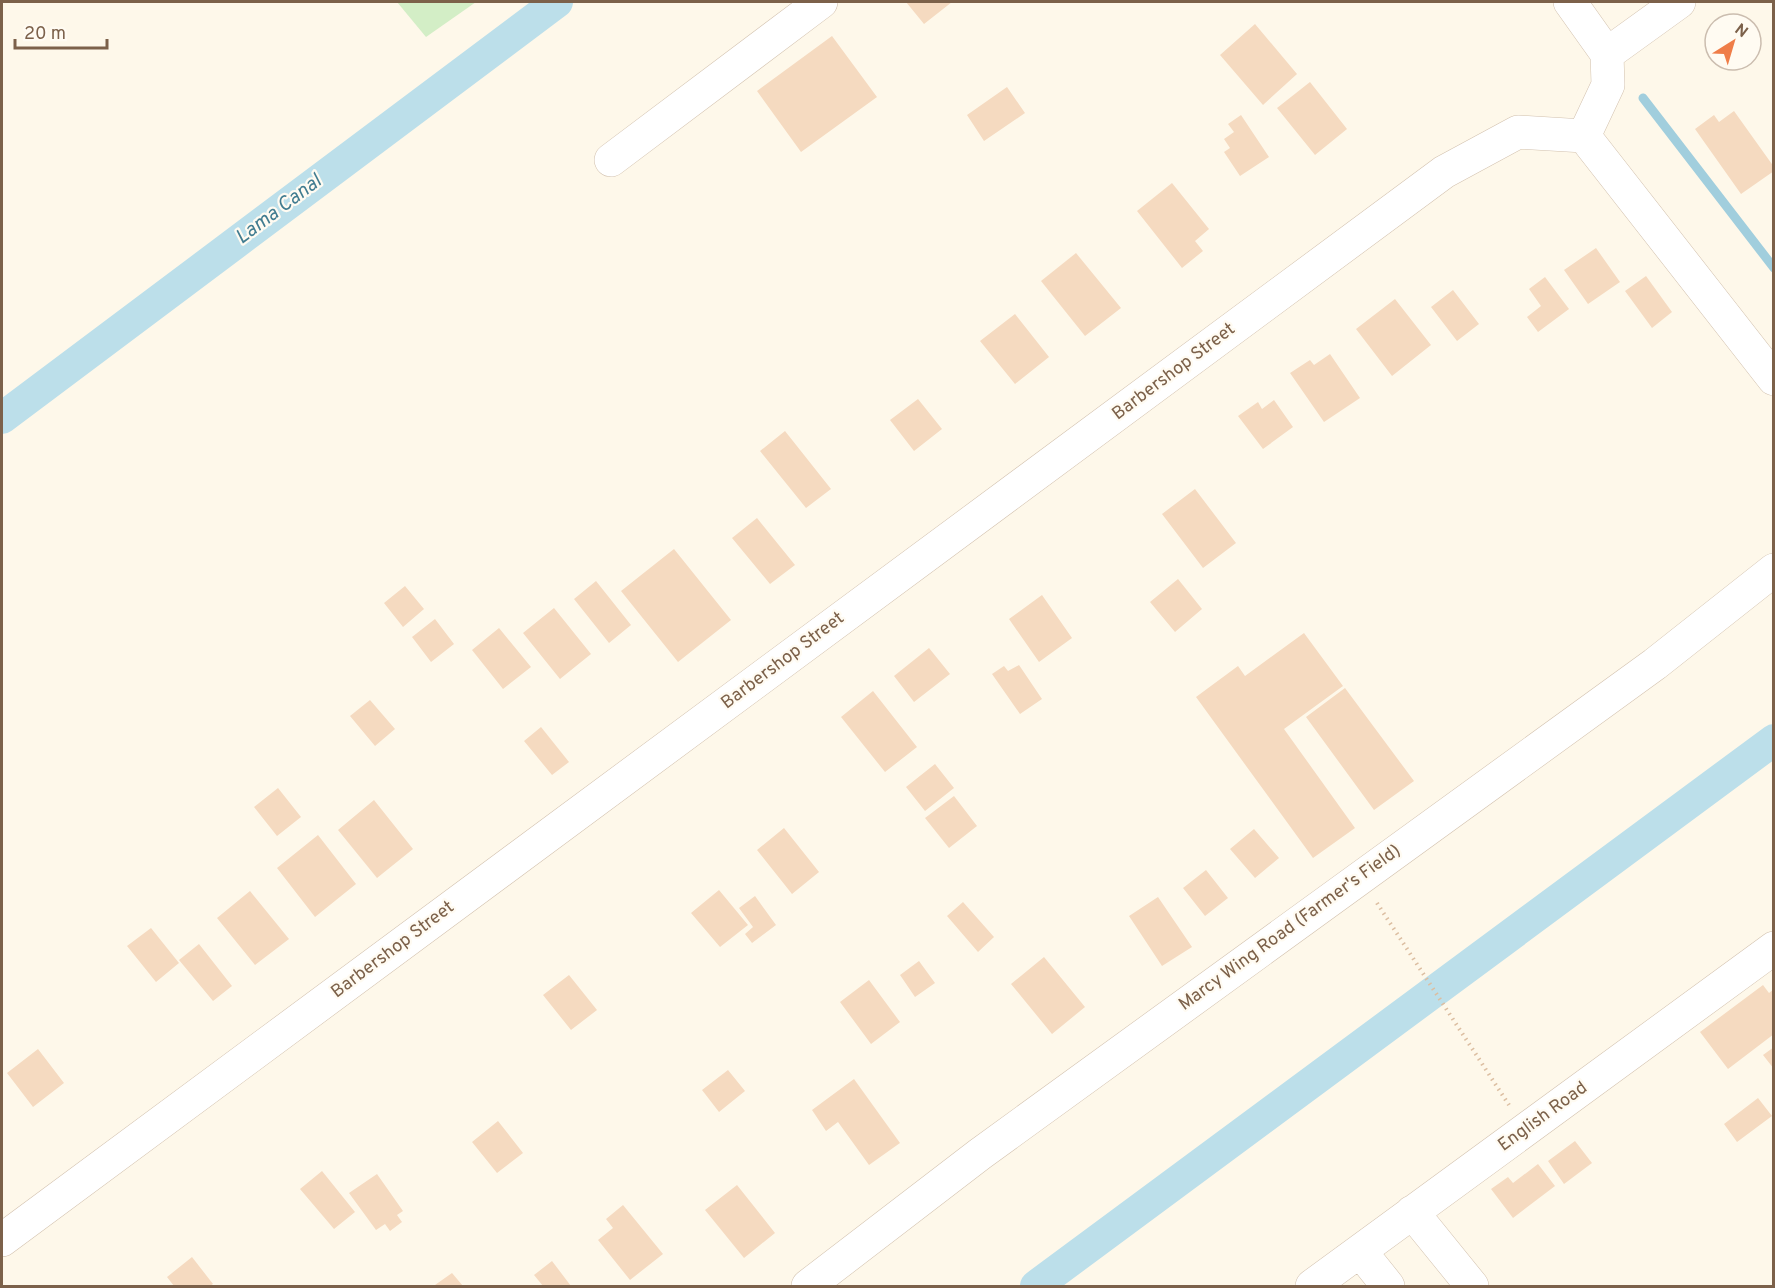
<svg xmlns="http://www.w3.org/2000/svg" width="1775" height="1288" viewBox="0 0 1775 1288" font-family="Overpass,sans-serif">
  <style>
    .green { fill: #d3eec6 }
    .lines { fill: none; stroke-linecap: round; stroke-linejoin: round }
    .stream { stroke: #a1cedd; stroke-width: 9 }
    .canal { stroke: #bcdfea; stroke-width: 32 }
    .building { fill: #f5dac0 }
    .minor-casing { stroke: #d2c1ae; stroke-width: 34 }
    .path { stroke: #dcbea1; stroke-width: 4; stroke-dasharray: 1.5 4.5; stroke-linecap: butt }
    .minor { stroke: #fff; stroke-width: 33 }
    .labels { text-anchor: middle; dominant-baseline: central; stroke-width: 4.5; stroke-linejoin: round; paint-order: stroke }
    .street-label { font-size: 18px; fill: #7c614a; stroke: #fffbf2 }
    .water-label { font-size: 20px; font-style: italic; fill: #417c90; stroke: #fffbf2 }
  </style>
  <rect width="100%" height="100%" fill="#fef8ea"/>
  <path class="green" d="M397,2H476L426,37Z"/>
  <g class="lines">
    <path class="stream" d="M1643,98L1774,268"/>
    <path class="canal" d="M2,418L557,2
      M1036,1286L1774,740"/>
  </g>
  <path class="building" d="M906,2H952L924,24Z
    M1255,24L1297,74L1263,105L1220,55Z
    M832,36L877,97L801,152L757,91Z
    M1310,82L1347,129L1315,155L1277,108Z
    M1007,87L1025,113L984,141L967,115Z
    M1734,111L1774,167V171L1741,194L1695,129L1714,115L1719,122Z
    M1241,115L1269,157L1240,176L1224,152L1230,148L1224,139L1234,132L1228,124Z
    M1172,183L1209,229L1195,241L1203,251L1182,268L1137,211Z
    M1596,248L1620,282L1588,304L1564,270Z
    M1076,253L1121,308L1085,336L1041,281Z
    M1646,276L1672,312L1652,328L1625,291Z
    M1545,277L1569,309L1538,332L1527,317L1541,306L1529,289Z
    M1453,290L1479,324L1457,341L1431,307Z
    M1395,299L1431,345L1392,376L1356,329Z
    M1015,314L1049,357L1015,384L980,341Z
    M1330,354L1360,398L1324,422L1290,373L1310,360L1314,365Z
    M918,399L942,429L914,451L890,420Z
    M1274,400L1293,427L1263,449L1238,416L1258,402L1262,409Z
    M785,431L831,489L806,508L760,451Z
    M1195,489L1236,543L1203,568L1162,514Z
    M757,518L795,565L770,584L732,538Z
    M674,549L731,620L678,662L621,591Z
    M1178,579L1202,609L1175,632L1150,602Z
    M596,581L631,625L609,643L574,599Z
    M405,586L424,609L403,627L384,603Z
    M1042,595L1072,638L1039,662L1009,619Z
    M554,608L591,654L560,679L523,633Z
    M435,619L454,644L431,662L412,637Z
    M499,628L531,667L503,689L472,650Z
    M1304,633L1343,686L1284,729L1355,828L1313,858L1196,697L1238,666L1245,676Z
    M929,648L950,674L914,702L894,676Z
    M1019,665L1042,699L1020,714L992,674L1004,666L1008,671Z
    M1345,688L1414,781L1374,810L1306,717Z
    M873,691L917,747L885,772L841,717Z
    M370,700L395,729L375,746L350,716Z
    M541,727L569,762L552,775L524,741Z
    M935,764L954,788L925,811L906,787Z
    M278,788L301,817L277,836L254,807Z
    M954,796L977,826L949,848L925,818Z
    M374,800L413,849L377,878L338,830Z
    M784,828L819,872L792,894L757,850Z
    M1254,829L1279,858L1255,878L1230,849Z
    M318,835L356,884L315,917L277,868Z
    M1206,870L1228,898L1205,916L1183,888Z
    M719,890L748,925L720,947L691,913Z
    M250,891L289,939L255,965L217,918Z
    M755,896L776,925L752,943L745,934L753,927L739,908Z
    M1158,897L1192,947L1162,966L1129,916Z
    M963,902L994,937L978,952L947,916Z
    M151,928L179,963L156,982L127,946Z
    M199,944L232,986L213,1001L179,960Z
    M1044,957L1085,1007L1052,1034L1011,984Z
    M919,961L935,983L915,997L900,975Z
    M569,975L597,1010L571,1030L543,995Z
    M869,980L900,1022L871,1044L840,1002Z
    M1763,985L1769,993L1774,989V1034L1728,1069L1700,1032Z
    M1774,1047V1069L1763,1055Z
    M38,1049L64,1083L33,1107L7,1073Z
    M728,1070L745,1091L719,1112L702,1090Z
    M854,1079L900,1143L869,1165L838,1122L826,1131L812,1110Z
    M1758,1098L1772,1116L1737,1142L1724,1124Z
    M498,1121L523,1153L497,1173L472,1142Z
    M1575,1141L1592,1163L1564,1184L1548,1161Z
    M1538,1164L1555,1186L1513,1218L1491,1189L1508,1177L1513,1183Z
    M322,1171L355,1212L334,1229L300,1189Z
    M377,1174L403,1211L397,1215L402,1222L390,1231L385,1224L376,1230L349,1193Z
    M737,1185L775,1233L744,1258L705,1210Z
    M623,1205L663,1254L630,1280L598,1240L613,1228L606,1219Z
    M192,1257L213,1284L210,1286H174L167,1277Z
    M552,1261L571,1286H543L534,1275Z
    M452,1273L463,1286H436L435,1285Z"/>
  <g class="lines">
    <g class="minor-casing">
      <path id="minor" d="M1570,2L1607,54L1608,85L1584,136
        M1607,54L1679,2
        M1584,136L1774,379
        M611,160L821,2
        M1412,1212L1472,1286
        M2,1240L1444,172L1518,132L1584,136
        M1360,1251L1388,1286
        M808,1286L980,1154L1655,664L1774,570
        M1312,1286L1774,948"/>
    </g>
    <path class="path" d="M1377,903L1509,1105"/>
    <use href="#minor" class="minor"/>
  </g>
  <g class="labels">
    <g class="street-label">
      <text transform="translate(1174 372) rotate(-37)">Barbershop Street</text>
      <text transform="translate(783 661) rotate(-37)">Barbershop Street</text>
      <text transform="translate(1290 928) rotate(-36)">Marcy Wing Road (Farmer's Field)</text>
      <text transform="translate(393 950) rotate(-37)">Barbershop Street</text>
      <text transform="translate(1543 1117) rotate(-36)">English Road</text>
    </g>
    <g class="water-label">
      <text transform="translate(279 210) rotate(-37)">Lama Canal</text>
    </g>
  </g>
  <rect width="1775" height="1288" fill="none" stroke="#7c614a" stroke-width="6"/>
  <g transform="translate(1733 42) rotate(37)"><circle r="28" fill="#fffbf2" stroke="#cbbdaf" stroke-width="1.5"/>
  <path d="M0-4.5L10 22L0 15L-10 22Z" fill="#ef7d48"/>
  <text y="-9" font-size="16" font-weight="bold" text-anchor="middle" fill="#7c614a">N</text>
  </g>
  <path d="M15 39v9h92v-9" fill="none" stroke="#7c614a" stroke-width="3"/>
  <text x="24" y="39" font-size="18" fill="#7c614a" stroke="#fffbf2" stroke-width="4.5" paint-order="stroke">20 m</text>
</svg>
